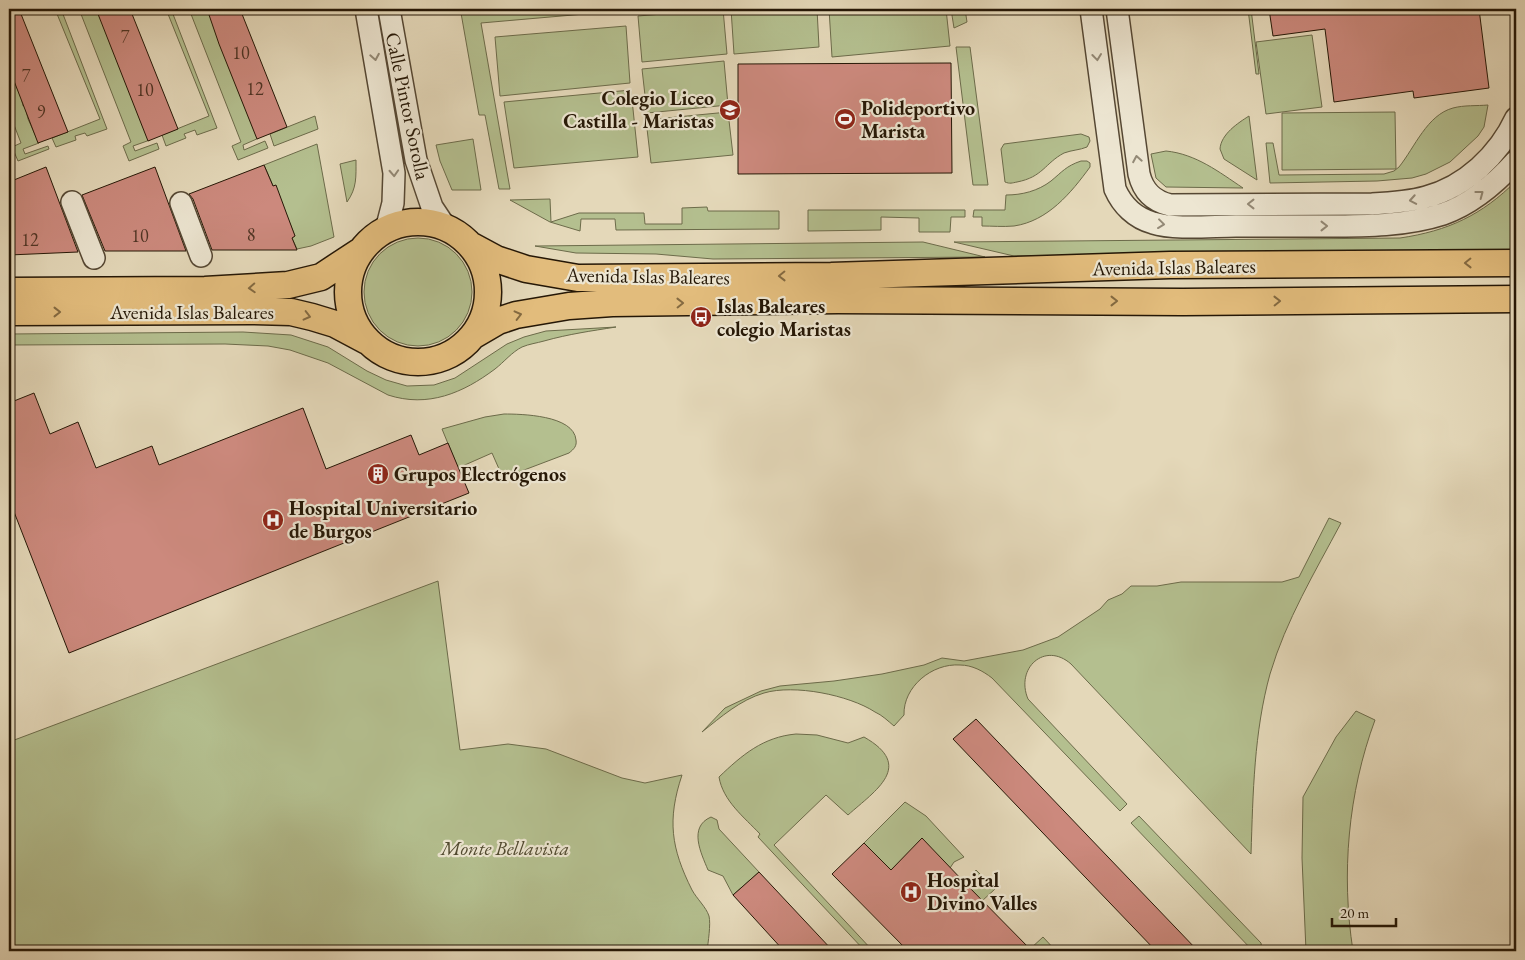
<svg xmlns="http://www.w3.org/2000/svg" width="1525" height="960" viewBox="0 0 1525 960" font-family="'EB Garamond',serif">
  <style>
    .green { fill: #b4bf8f; stroke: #6c6b4a }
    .building { fill: #cc897d; stroke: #251706 }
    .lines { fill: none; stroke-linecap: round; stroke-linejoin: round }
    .minor-casing { stroke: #554733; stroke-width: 24 }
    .major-casing { stroke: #251706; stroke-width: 29 }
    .minor { stroke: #ede6d2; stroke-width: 21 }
    .major { stroke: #e2bc7c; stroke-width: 26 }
    .oneway { stroke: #938976 }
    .oneway2 { stroke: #846a41 }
    .labels { text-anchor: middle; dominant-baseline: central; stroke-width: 4.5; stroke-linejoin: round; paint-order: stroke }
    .number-label { font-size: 18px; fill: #4f3424 }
    .poi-label { font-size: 20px; font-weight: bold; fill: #251706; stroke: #ede6d2; text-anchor: start }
    .street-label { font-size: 20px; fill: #251706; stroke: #ede6d2 }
    .park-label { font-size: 20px; font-style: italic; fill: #50492f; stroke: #ede6d2 }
  </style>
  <rect width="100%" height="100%" fill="#e4d8b9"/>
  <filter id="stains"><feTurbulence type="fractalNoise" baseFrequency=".004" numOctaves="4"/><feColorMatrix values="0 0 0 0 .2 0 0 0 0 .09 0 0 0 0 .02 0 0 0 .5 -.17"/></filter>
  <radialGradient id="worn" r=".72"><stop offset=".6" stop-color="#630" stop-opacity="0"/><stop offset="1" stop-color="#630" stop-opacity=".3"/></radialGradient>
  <path class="green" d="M55,9H61L107,129L87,136L85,133L75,136L76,140L56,147L52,138L100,119Z
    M79,9H98H97L150,140L133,146L135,151L157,143L159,149L129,161L123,146L131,142Z
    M166,9H171L217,128L197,135L195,130L184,134L186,138L166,146L162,135L209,116Z
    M189,9H206L208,14L210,13L259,138L243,145L244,150L265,141L268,148L238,160L232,146L241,142Z
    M501,9H642L481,23L510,189H499L485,115H479L461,13Z
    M723,9L727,54L642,62L638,16Z
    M731,9H817L819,47L734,54Z
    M829,9H946L950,46L832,57Z
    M951,9H965L967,22L954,28Z
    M1248,9H1251L1259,74H1256Z
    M626,26L630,83L500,96L495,37Z
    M1312,35L1322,107L1266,114L1256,42Z
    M956,47H970L988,185H973Z
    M724,61L728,105L647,113L642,69Z
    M9,68L10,71L11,70L17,88L23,100L22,101L23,106H25L28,119L39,143L23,149L25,154L48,146L49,149L18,161L12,147L21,143L9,112Z
    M631,90L638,157L514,168L504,102Z
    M1488,105L1484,127L1478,136L1450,162L1426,174L1412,178L1377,181L1270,183L1266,143H1273L1279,175L1384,174L1394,171L1399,167C1415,147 1427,115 1453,108C1464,105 1477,106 1488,105Z
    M728,112L733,155L651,163L646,120Z
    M1395,112L1396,169L1282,170V113Z
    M315,116L318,129L274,146L270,134Z
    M1249,116L1257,180L1224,159L1220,149C1221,134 1238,123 1249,116Z
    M1081,134L1089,137L1090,141L1087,147C1080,150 1072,150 1064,153C1045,163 1043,177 1017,182C1012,183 1010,184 1005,182L1001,149L1004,144Z
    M473,139L481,190H452L440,161L436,145Z
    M317,144L334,237L311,246L297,249L292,238L295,236C286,212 274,189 264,165Z
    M1166,151C1196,154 1219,172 1243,188L1166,187L1156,178L1151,154Z
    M356,160C356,177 357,188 347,202L340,164Z
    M1081,161H1087L1090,163V167C1071,193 1048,221 1014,226C1003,227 992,226 982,226V217H973L974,210H1005L1006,195C1022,195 1038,191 1051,181C1062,172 1066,166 1081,161Z
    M1516,181V252L1014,256L954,242L1400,238C1448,231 1482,215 1516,181Z
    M550,199L551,222L579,213H644L645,224H682V208L707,207L708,211H779V229L616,230L615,219H581L580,231L550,222L510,200Z
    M808,210H965V217H951L950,232H919V218L881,217V230L808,231Z
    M364 292a54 54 0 1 1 108 0a54 54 0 1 1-108 0Z
    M923,242L985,257L713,259L656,254L576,253L535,246Z
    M616,327C591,331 569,334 544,341C537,343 529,344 522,347C512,352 504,362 495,369C463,393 428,408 388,395L328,363L290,350L268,346L225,344L9,345V334L243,332L291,335L328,347L367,371L386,380L407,386L434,385L455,378L507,344L524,337L546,331Z
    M504,414C521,414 574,415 576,440C577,446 574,449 569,453L503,478L492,453L458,468L442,429L485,417Z
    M1329,518L1341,523C1315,572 1286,620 1270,674C1254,732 1253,793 1251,854L1071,664C1045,641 1015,668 1028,699L1127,804L1120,811L992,678C983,671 972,665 960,665C932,663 903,687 904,715L894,726C888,721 882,715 875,712C849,695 794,684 764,693C740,700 721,717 702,732L725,708L761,691L780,686L834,681L882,674L924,665L942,658L964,661L1023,650L1058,637L1100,609L1108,600L1122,594L1131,586H1157L1181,582H1282L1299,577Z
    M438,581L460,750L508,744L546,749L622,778L645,783L682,775C667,820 671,848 692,890C697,899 706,907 709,916C711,924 708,943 707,951H9V742Z
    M1356,711L1375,720C1348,793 1341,874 1353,951H1306L1302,858L1303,797L1336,737Z
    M796,734L817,735L848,743L864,737C915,766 876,790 848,815L826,795L774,845L873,951H865L758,837L760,834C744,817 723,801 719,777C742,755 763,737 796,734Z
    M905,802L926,816L964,857L954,862L950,868L922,839L891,870L864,843Z
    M1139,816L1261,943L1262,951H1253L1131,823Z
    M711,817L717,820L719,829L759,872L733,895L723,876L708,870C701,853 688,827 711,817Z
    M976,870L995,889L982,901L964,882L970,879Z
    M1043,937L1056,951H1032L1030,949Z"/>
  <path class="building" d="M9,9H19L68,132L38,143L9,68Z
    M96,9H130L178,129L148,141Z
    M207,9H240L287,127L257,139L219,44Z
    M1269,9H1479L1489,88L1414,98L1413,91L1334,102L1325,29L1273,36Z
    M951,63L952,173L738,174V64Z
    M264,165L273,186L276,185L286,212L295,236L292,238L297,250H212L193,199L189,194Z
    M46,167L78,252L9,255V182Z
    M155,167L186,251H105L82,195Z
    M34,393L50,434L78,422L96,468L152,446L159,465L303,408L326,469L411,435L419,455L448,443L469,493L69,653L9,499V403Z
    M976,719L1108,857L1198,951H1156L1063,854L953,739Z
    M922,838L964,882L1032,951H908L832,874L864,843L891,870Z
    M759,872L833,951H784L733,895Z"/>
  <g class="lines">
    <g class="minor-casing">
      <path id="minor" d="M366,9L394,173L393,203L386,230
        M389,9L416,160L432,207L446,228
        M1091,9L1115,189C1122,205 1135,218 1153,223C1175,230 1212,226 1236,226C1266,226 1297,226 1327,226C1366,226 1406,226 1443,214C1472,204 1496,183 1516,161
        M1117,9L1139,174C1143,191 1153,201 1170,205L1372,204C1390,203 1408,202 1426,197C1465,187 1499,155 1516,118
        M72,202L94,258
        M181,203L201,256"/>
    </g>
    <g class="major-casing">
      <path id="major" d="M348 292a70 70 0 1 1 140 0a70 70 0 1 1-140 0Z
        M470,245L496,259L526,269L578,278L831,276L1170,265L1516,263
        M9,291L205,290L288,285L321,277L362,250
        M9,312L252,311L291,312L312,317L335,324L367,341
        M474,335L498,321L516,315L569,306L612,303L838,300L1183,302L1516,299"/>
    </g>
    <use href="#minor" class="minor"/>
    <use href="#major" class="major"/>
  </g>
  <defs><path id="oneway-chevron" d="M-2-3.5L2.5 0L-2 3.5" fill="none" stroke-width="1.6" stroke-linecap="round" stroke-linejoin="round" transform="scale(1.25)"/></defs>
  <g class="oneway">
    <use href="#oneway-chevron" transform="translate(375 57) rotate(80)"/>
    <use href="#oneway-chevron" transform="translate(1097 57) rotate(83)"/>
    <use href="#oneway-chevron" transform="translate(1137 159) rotate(-100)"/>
    <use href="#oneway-chevron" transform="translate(394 173) rotate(87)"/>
    <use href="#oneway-chevron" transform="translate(1480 194) rotate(-37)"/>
    <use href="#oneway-chevron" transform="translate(1413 200) rotate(170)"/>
    <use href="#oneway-chevron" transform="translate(1251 204) rotate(180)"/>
    <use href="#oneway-chevron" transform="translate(1161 224) rotate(7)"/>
    <use href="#oneway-chevron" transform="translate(1324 226)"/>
  </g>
  <g class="oneway2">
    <use href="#oneway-chevron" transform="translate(1468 263) rotate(179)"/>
    <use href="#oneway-chevron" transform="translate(782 276) rotate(179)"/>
    <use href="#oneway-chevron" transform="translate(252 288) rotate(177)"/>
    <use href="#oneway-chevron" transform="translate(1114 301)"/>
    <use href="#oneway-chevron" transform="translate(1277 301) rotate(-1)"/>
    <use href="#oneway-chevron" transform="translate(680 303) rotate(-1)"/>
    <use href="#oneway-chevron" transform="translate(57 312)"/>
    <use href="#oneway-chevron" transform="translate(518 315) rotate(-14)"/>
    <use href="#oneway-chevron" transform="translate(307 316) rotate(14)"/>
  </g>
  <defs>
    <g id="school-disc" transform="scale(1.125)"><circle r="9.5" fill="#8f2418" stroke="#ede6d2"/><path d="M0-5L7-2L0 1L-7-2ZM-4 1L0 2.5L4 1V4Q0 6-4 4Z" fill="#fff"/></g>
    <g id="stadium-disc" transform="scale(1.125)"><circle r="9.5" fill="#8f2418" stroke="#ede6d2"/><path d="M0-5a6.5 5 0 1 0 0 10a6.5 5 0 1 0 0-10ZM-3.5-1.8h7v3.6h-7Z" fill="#fff"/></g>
    <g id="bus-disc" transform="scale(1.125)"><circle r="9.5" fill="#8f2418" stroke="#ede6d2"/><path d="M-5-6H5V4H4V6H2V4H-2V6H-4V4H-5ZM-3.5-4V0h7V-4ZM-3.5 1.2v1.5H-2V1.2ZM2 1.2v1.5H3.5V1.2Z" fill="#fff"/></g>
    <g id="building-disc" transform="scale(1.125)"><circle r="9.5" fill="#8f2418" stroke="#ede6d2"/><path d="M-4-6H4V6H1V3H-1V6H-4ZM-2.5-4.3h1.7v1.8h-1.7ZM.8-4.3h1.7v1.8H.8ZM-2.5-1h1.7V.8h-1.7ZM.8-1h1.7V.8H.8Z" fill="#fff"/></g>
    <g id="hospital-disc" transform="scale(1.125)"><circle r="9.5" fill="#8f2418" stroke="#ede6d2"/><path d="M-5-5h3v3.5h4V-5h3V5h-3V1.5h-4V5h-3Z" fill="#fff"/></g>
  </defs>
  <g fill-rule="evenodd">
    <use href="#school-disc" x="730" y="110"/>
    <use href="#stadium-disc" x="845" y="119"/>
    <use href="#bus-disc" x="701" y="317"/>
    <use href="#building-disc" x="378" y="474"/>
    <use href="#hospital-disc" x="273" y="520"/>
    <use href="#hospital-disc" x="911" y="892"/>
  </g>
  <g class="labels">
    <g class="number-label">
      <text x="125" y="36">7</text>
      <text x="241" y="52">10</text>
      <text x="26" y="75">7</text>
      <text x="255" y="88">12</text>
      <text x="145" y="89">10</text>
      <text x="41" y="111">9</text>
      <text x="251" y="234">8</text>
      <text x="140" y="235">10</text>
      <text x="30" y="239">12</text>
    </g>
    <g class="poi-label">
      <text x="714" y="98" text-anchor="end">Colegio Liceo<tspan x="714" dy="23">Castilla - Maristas</tspan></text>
      <text x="861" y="108">Polideportivo<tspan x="861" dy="23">Marista</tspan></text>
      <text x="717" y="306">Islas Baleares<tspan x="717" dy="23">colegio Maristas</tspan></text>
      <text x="394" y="474">Grupos Electrógenos</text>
      <text x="289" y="508">Hospital Universitario<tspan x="289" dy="23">de Burgos</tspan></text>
      <text x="927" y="880">Hospital<tspan x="927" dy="23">Divino Valles</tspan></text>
    </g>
    <g class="street-label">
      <text transform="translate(408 106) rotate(78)">Calle Pintor Sorolla</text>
      <text transform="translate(1174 267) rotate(-1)">Avenida Islas Baleares</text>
      <text transform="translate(648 276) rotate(1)">Avenida Islas Baleares</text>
      <text x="192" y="312">Avenida Islas Baleares</text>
    </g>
    <g class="park-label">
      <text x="505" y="848">Monte Bellavista</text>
    </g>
  </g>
  <rect width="1525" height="960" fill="none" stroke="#e4d8b9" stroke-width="30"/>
  <rect x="10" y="10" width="1505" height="940" fill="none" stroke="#251706" stroke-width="2.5"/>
  <rect x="15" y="15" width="1495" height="930" fill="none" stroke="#251706"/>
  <path d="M1332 918v8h64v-8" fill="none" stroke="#251706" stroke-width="2.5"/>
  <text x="1340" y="918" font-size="15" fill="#251706" stroke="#ede6d2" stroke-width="4" paint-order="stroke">20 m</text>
  <rect width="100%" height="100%" filter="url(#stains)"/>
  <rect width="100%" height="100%" fill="url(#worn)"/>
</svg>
